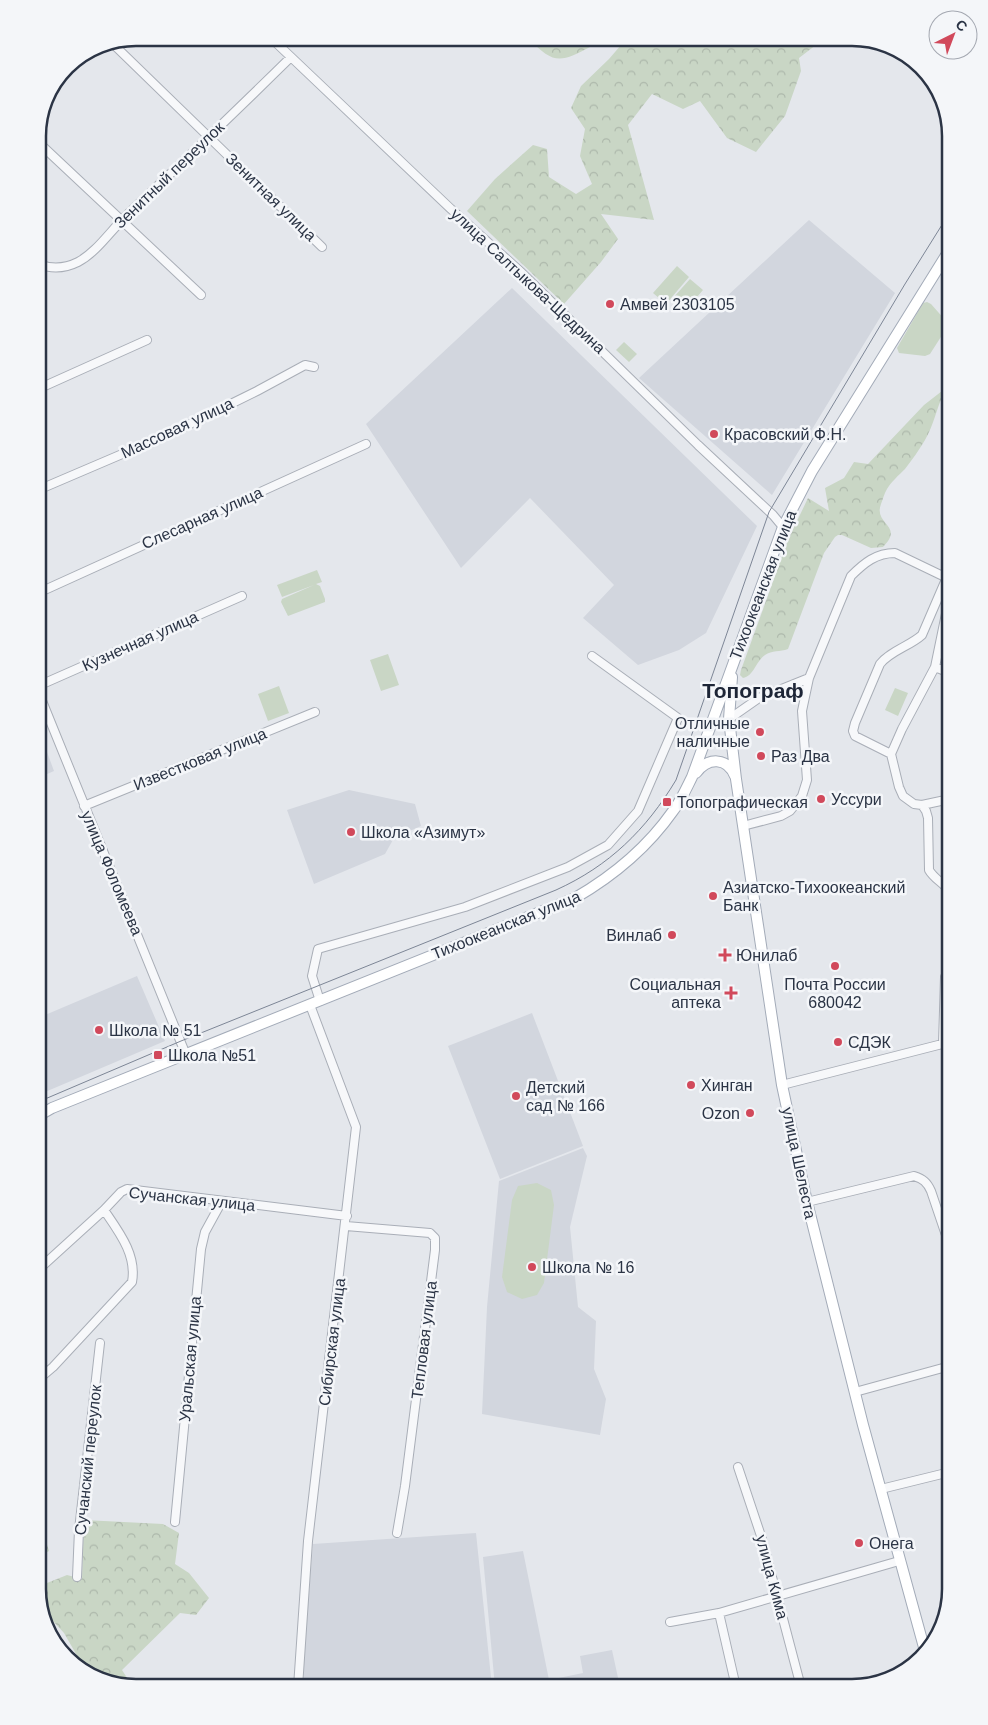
<svg xmlns="http://www.w3.org/2000/svg" width="988" height="1725" viewBox="0 0 988 1725" font-family="Arial,sans-serif">
  <style>
    .built { fill: #d2d6de }
    .green { fill: #c9d6c5 }
    .forest { fill: url(#forest-crowns) }
    .lines { fill: none; stroke-linecap: round; stroke-linejoin: round }
    .minor-casing { stroke: #a9aeb7; stroke-width: 10 }
    .major-casing { stroke: #a3abb8; stroke-width: 12 }
    .minor { stroke: #f7f8fa; stroke-width: 8 }
    .major { stroke: #fff; stroke-width: 10 }
    .tram { stroke: #7d8696; stroke-width: 1 }
    .rail-casing { stroke: #7d8696; stroke-width: 4.5 }
    .rail { stroke: #f4f6f9; stroke-width: 2.5; stroke-dasharray: 8; stroke-linecap: butt }
    .poi-dot { fill: #d1495b; stroke: #f4f6f9; stroke-width: 2 }
    .labels { text-anchor: middle; dominant-baseline: central; stroke-width: 5; stroke-linejoin: round; paint-order: stroke }
    .street-label { font-size: 16px; fill: #2b3445; stroke: #f4f6f9 }
    .poi-label { font-size: 16px; fill: #2b3445; stroke: #f4f6f9; text-anchor: start }
    .district-label { font-size: 21px; font-weight: bold; fill: #1d2536; stroke: #f4f6f9 }
    .rim { fill: none; stroke: #2b3445; stroke-width: 2.5 }
  </style>
  <defs>
    <pattern id="forest-crowns" width="20" height="18" patternUnits="userSpaceOnUse" patternTransform="scale(1.25)"><rect width="20" height="18" fill="#c9d6c5"/><path d="M2 6a3 3 0 1 1 6 0M12 15a3 3 0 1 1 6 0" fill="none" stroke="#adb8ab"/></pattern>
  </defs>
  <rect width="100%" height="100%" fill="#e4e7ec"/>
  <path class="built" d="M809,220L895,293L772,495L639,378Z
    M512,288L757,526L706,633L679,650L638,665L583,618L614,585L530,498L461,568L366,424Z
    M38,732L40,733L54,771L38,778Z
    M349,790L415,804L421,826L394,838L385,854L314,884L287,810Z
    M137,976L165,1041L38,1095V1018Z
    M532,1013L583,1146L500,1179L448,1046Z
    M583,1148L587,1156L570,1227L578,1307L596,1321L594,1369L606,1399L600,1435L482,1414L487,1307L499,1181Z
    M476,1533L492,1687H305L303,1666L313,1544Z
    M523,1551L549,1680L583,1673L580,1656L612,1650L620,1687H495L483,1557Z"/>
  <path class="green" d="M677,266L689,277L666,304L653,293Z
    M690,279L703,290L686,310L673,298Z
    M927,302L931,304L946,321V329L930,354L925,356L899,353L897,348L923,303Z
    M624,342L637,354L629,362L616,350Z
    M317,570L322,582L316,584L320,586L325,599V602L288,616L281,602L282,599L314,585L282,597L277,585Z
    M388,654L399,685L381,691L370,660Z
    M279,686L289,713L268,721L258,694Z
    M895,688L908,693L898,716L885,710Z
    M537,1183L551,1190L554,1205L544,1283L537,1295L522,1299L507,1292L502,1277L512,1200L518,1186Z"/>
  <path class="forest" d="M528,38H594L592,46C560,63 554,65 528,38Z
    M627,38H825L799,58L801,71L785,116L756,152L727,138L700,101L683,109L652,94L628,125L654,220L601,214L618,239L601,262L564,304L467,211L495,179L533,145L547,149L549,177L576,194L592,184L580,156L585,129L571,108L581,86L609,59Z
    M942,391L944,393C936,409 934,425 925,440C919,450 912,460 905,469C899,475 891,482 887,489C884,494 883,499 881,504C873,525 905,525 883,547L871,548L842,535H838L835,537L824,553L788,649C780,652 772,650 765,655C756,661 754,676 743,678L740,675L741,670L788,540L808,498L829,511L825,488L844,478L854,462L868,464L924,405Z
    M84,1520L163,1524L179,1533L175,1564L189,1573L209,1598L196,1615L180,1613L122,1670L133,1687L87,1673L64,1633L42,1609L38,1589V1571L47,1583L67,1575L82,1579Z
    M38,1525L42,1528L49,1551L38,1557Z"/>
  <g class="lines">
    <g class="minor-casing">
      <path id="minor" d="M271,38L451,209L522,273L698,445L773,515L783,527
        M111,42L322,247
        M38,142L201,295
        M38,264C51,269 64,269 78,262C97,252 111,230 127,215C182,163 237,110 291,57
        M38,389L147,340
        M38,490L176,431L257,391L305,365L314,367
        M950,517L947,512L950,504
        M38,593L366,444
        M940,594L948,600V604L935,667L902,729L891,754L899,787L903,796L914,804L922,805L926,811L928,818L929,870C934,879 944,883 950,892
        M935,667L950,673
        M38,686L242,596
        M38,691L186,1055
        M729,719L759,698L809,678
        M891,754L855,736L853,731L855,723L880,664C890,651 910,646 922,635L950,570
        M922,805L950,799
        M84,806L315,712
        M743,826L781,816L790,811L802,796L807,780L802,711L809,678L851,576C864,563 876,553 895,553L947,578
        M950,923L949,904L950,901
        M320,1001L312,976L318,949L465,907L568,867L608,845L638,811L678,718L592,656
        M943,1044L945,977L950,968
        M782,1085L950,1042
        M807,1202L914,1176C923,1179 927,1182 931,1191L950,1247
        M346,1226L430,1233L435,1238V1250L405,1486L397,1533
        M38,1270L104,1210L121,1192L127,1189L347,1216
        M40,1378L53,1367L132,1282C137,1255 119,1232 104,1210
        M855,1392L950,1366
        M738,1467L762,1539L801,1687
        M881,1489L950,1472
        M175,1522L201,1249L205,1232L222,1201
        M77,1577L79,1530L100,1343
        M719,1613L736,1687
        M670,1622L719,1613L899,1561
        M298,1687L308,1541L356,1127L310,1005"/>
    </g>
    <g class="major-casing">
      <path id="major" d="M732,677L729,719L736,779L782,1085L807,1202L863,1425L925,1651
        M696,773C708,757 727,757 735,776
        M38,1116L52,1108L575,898C613,876 647,848 673,811C681,801 686,789 692,777L783,527L812,471L950,249"/>
    </g>
    <use href="#minor" class="minor"/>
    <use href="#major" class="major"/>
    <path class="tram" d="M38,1102L181,1041L556,890C609,866 646,830 676,780L769,512L905,284L950,212"/>
    <g class="rail-casing">
      <path id="rail" d="M45,1621L54,1632L71,1660"/>
    </g>
    <use href="#rail" class="rail"/>
  </g>
  <g class="poi-dot">
    <circle cx="610" cy="304" r="5"/>
    <circle cx="714" cy="434" r="5"/>
    <circle cx="760" cy="732" r="5"/>
    <circle cx="761" cy="756" r="5"/>
    <circle cx="821" cy="799" r="5"/>
    <rect x="662" y="797" width="10" height="10" rx="2.5"/>
    <circle cx="351" cy="832" r="5"/>
    <circle cx="713" cy="896" r="5"/>
    <circle cx="672" cy="935" r="5"/>
    <path d="M722.5 947.5h5v5h5v5h-5v5h-5v-5h-5v-5h5z"/>
    <circle cx="835" cy="966" r="5"/>
    <path d="M728.5 985.5h5v5h5v5h-5v5h-5v-5h-5v-5h5z"/>
    <circle cx="99" cy="1030" r="5"/>
    <circle cx="838" cy="1042" r="5"/>
    <rect x="153" y="1050" width="10" height="10" rx="2.5"/>
    <circle cx="691" cy="1085" r="5"/>
    <circle cx="516" cy="1096" r="5"/>
    <circle cx="750" cy="1113" r="5"/>
    <circle cx="532" cy="1267" r="5"/>
    <circle cx="859" cy="1543" r="5"/>
  </g>
  <g class="labels">
    <g class="street-label">
      <text transform="translate(169 175) rotate(-44)">Зенитный переулок</text>
      <text transform="translate(271 197) rotate(44)">Зенитная улица</text>
      <text transform="translate(528 281) rotate(43)">улица Салтыкова-Щедрина</text>
      <text transform="translate(177 428) rotate(-25)">Массовая улица</text>
      <text transform="translate(202 518) rotate(-24)">Слесарная улица</text>
      <text transform="translate(763 585) rotate(-69)">Тихоокеанская улица</text>
      <text transform="translate(140 641) rotate(-24)">Кузнечная улица</text>
      <text transform="translate(200 759) rotate(-22)">Известковая улица</text>
      <text transform="translate(112 873) rotate(67)">улица Фоломеева</text>
      <text transform="translate(506 925) rotate(-22)">Тихоокеанская улица</text>
      <text transform="translate(799 1163) rotate(78)">улица Шелеста</text>
      <text transform="translate(192 1199) rotate(6)">Сучанская улица</text>
      <text transform="translate(424 1340) rotate(-83)">Тепловая улица</text>
      <text transform="translate(332 1342) rotate(-83)">Сибирская улица</text>
      <text transform="translate(190 1359) rotate(-85)">Уральская улица</text>
      <text transform="translate(88 1460) rotate(-84)">Сучанский переулок</text>
      <text transform="translate(772 1577) rotate(75)">улица Кима</text>
    </g>
    <g class="poi-label">
      <text x="620" y="304">Амвей 2303105</text>
      <text x="724" y="434">Красовский Ф.Н.</text>
      <text x="750" y="723" text-anchor="end">Отличные<tspan x="750" dy="18">наличные</tspan></text>
      <text x="771" y="756">Раз Два</text>
      <text x="831" y="799">Уссури</text>
      <text x="677" y="802">Топографическая</text>
      <text x="361" y="832">Школа «Азимут»</text>
      <text x="723" y="887">Азиатско-Тихоокеанский<tspan x="723" dy="18">Банк</tspan></text>
      <text x="662" y="935" text-anchor="end">Винлаб</text>
      <text x="736" y="955">Юнилаб</text>
      <text x="721" y="984" text-anchor="end">Социальная<tspan x="721" dy="18">аптека</tspan></text>
      <text x="835" y="984" text-anchor="middle">Почта России<tspan x="835" dy="18">680042</tspan></text>
      <text x="109" y="1030">Школа № 51</text>
      <text x="848" y="1042">СДЭК</text>
      <text x="168" y="1055">Школа №51</text>
      <text x="701" y="1085">Хинган</text>
      <text x="526" y="1087">Детский<tspan x="526" dy="18">сад № 166</tspan></text>
      <text x="740" y="1113" text-anchor="end">Ozon</text>
      <text x="542" y="1267">Школа № 16</text>
      <text x="869" y="1543">Онега</text>
    </g>
    <g class="district-label">
      <text x="753" y="690">Топограф</text>
    </g>
  </g>
  <path d="M0 0H988V1725H0ZM136 46H852A90 90 0 0 1 942 136V1589A90 90 0 0 1 852 1679H136A90 90 0 0 1 46 1589V136A90 90 0 0 1 136 46Z" fill="#f4f6f9" fill-rule="evenodd"/>
  <path class="rim" d="M136 46H852A90 90 0 0 1 942 136V1589A90 90 0 0 1 852 1679H136A90 90 0 0 1 46 1589V136A90 90 0 0 1 136 46Z"/>
  <g transform="translate(953 35) rotate(42)"><circle r="24" fill="#f4f6f9" stroke="#a4a8b1"/>
  <path d="M0-4L9 19L0 12L-9 19Z" fill="#d1495b"/>
  <text y="-8" font-size="14" font-weight="bold" text-anchor="middle" fill="#2b3445">С</text>
  </g>
</svg>
